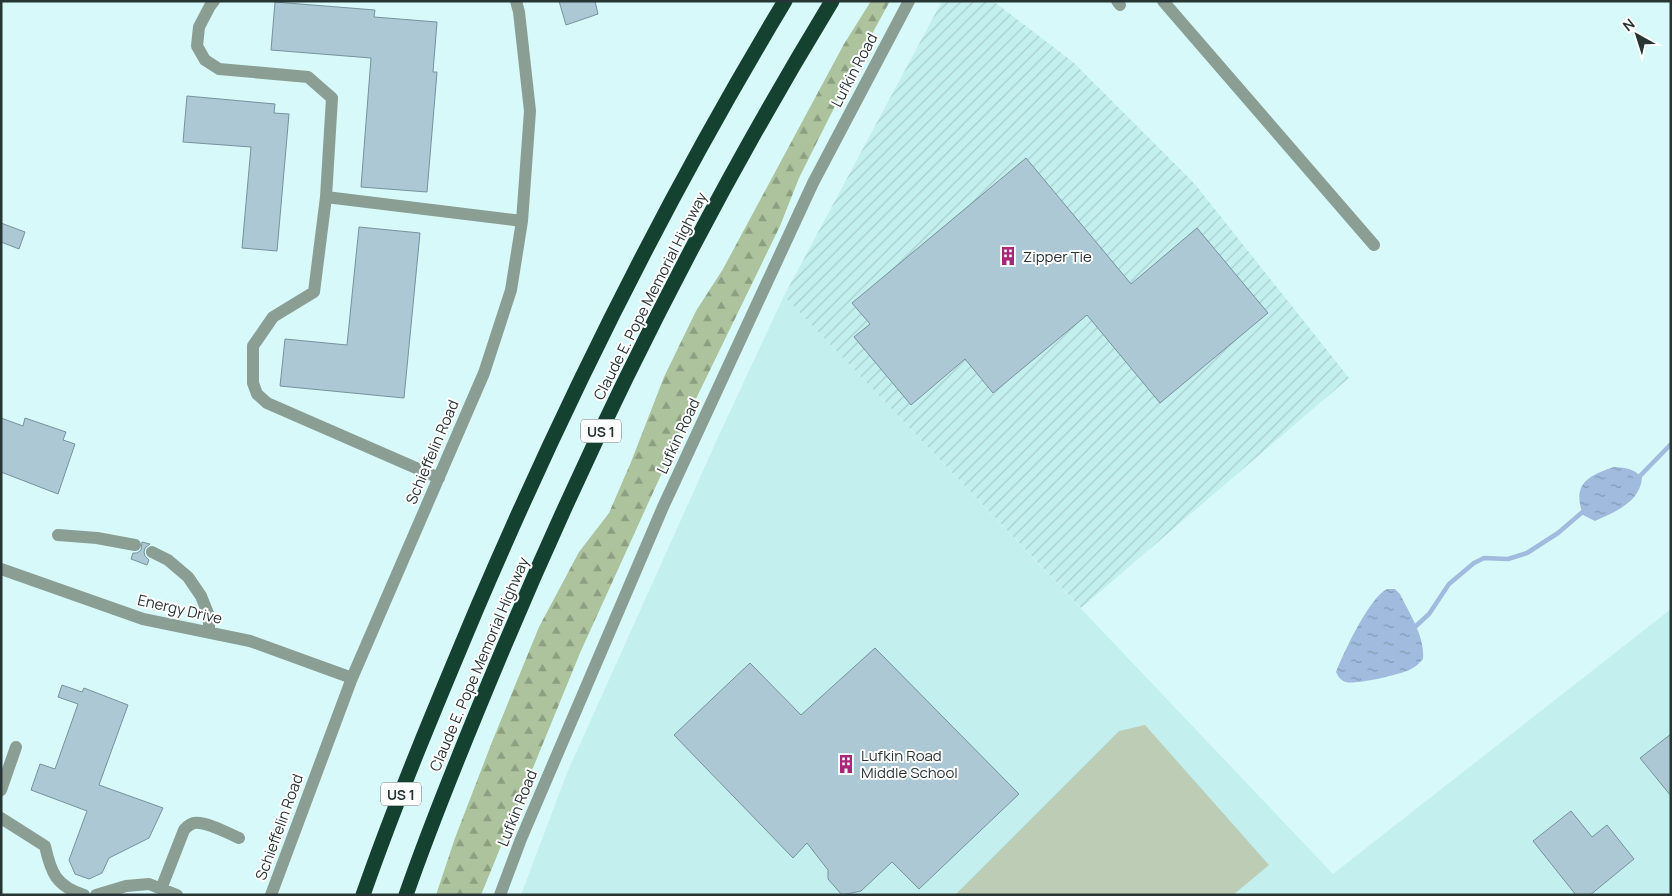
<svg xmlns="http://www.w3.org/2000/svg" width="1672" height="896" viewBox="0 0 1672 896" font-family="Manrope,sans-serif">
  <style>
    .built { fill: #c3efee }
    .industrial { fill: url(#industrial-furrows) }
    .forest { fill: url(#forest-firs) }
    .pitch { fill: #bdccb5 }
    .water { fill: url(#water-ripples) }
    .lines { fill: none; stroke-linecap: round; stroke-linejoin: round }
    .stream { stroke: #a0bbde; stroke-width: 4.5 }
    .building { fill: #abc8d4; stroke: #76929d }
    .minor { stroke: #8a9e94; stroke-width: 12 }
    .highway { stroke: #144130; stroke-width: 15 }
    .labels { text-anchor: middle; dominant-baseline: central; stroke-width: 4; stroke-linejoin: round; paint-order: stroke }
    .shield { fill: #fff; stroke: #687272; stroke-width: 1 }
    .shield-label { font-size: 14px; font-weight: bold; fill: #283535 }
    .street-label { font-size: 15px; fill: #283535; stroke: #fff }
    .poi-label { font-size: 15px; fill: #283535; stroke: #fff; text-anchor: start }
  </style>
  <defs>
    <pattern id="industrial-furrows" width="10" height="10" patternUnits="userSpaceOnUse" patternTransform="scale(1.25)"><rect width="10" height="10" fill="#c3efee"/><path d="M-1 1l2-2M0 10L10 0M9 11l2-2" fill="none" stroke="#a8cecd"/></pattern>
    <pattern id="forest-firs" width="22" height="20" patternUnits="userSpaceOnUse" patternTransform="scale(1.25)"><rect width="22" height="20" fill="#acc39d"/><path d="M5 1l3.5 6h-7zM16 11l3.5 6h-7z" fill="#8c9f81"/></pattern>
    <pattern id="water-ripples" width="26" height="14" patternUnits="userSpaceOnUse" patternTransform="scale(1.25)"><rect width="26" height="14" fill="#a0bbde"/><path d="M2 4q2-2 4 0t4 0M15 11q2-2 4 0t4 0" fill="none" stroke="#8299b5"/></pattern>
  </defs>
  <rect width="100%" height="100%" fill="#d7f9f9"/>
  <path class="built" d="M784,296L1333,874L1671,609V895H521L567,773L720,433Z"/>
  <path class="industrial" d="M942,1H993L1073,62L1194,183L1349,378L1081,608L784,296Z"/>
  <path class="forest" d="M871,1H890L861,54L799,178L780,226L691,409L580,653L481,895H436L455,838L492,742L539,627L579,552L609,513L631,462L664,377L696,311L723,269L844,44Z"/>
  <path class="pitch" d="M1145,725L1269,865L1233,895H955L1119,731Z"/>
  <path class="water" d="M1614,467C1626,468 1634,468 1642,478C1640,502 1615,512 1595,521L1583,515C1572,484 1587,476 1614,467Z
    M1387,589H1395L1400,594C1409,613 1425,636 1423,659C1420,662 1416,667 1411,669C1403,674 1355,685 1346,682C1341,681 1338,676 1336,672C1344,652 1369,598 1387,589Z"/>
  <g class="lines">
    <path class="stream" d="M1635,479L1640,476L1671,444
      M1412,628L1416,626L1429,614L1449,584L1474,563L1484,558L1508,559L1527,553L1558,533L1586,509"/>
  </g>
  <path class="building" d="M559,1H595L598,14L566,25Z
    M275,2L375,10L374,17L437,22L433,72H437L427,192L361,187L371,58L271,50Z
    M187,96L275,104L274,113L289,114L277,251L242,248L251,147L183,142Z
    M1026,158L1131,284L1197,228L1268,313L1160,403L1087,315L993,393L965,359L911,405L854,337L870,324L852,303Z
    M1,223L25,232L19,249L1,242Z
    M359,227L420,233L404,398L280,386L285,339L347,345Z
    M1,418L23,426L25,418L66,432L63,440L75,444L58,494L1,472Z
    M142,542L150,544L145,548L144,552L145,556L149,560L147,565L131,559L133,553H137L141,550Z
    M875,648L1019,794L919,889L892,862L861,891L842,895L828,879V870L807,843L793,858L674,735L750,663L801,715Z
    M62,685L82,692L84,688L128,705L99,785L163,808L149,838L109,858L102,873L89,879L75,874L69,860L87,811L31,790L40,764L55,769L78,704L58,697Z
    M1671,734V796L1640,758Z
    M1571,811L1592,837L1607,825L1634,859L1590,895H1576L1533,841Z"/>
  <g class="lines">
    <path class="minor" d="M214,1L210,6L199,27L197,46L205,60L219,69L308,77L332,98L326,197L522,221
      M1117,1L1120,5
      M1163,1L1374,245
      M326,197L314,292L273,317L253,346V383L257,394L267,403L439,478
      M58,535L97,538L135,545
      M152,552L168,560L188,577L201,596L209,616V632
      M1,569L143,619L250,641L352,678
      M1,790L16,747
      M1,818L45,846C51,873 56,886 84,895
      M161,889L184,830C187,827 189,824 194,823C205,821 228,833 239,838
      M96,895L126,886L149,884L177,895
      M271,895L352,678L484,373L511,290L522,221L530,111L519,12L516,1
      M500,895L521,839L663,507L813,183L909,1"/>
    <path class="highway" d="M363,895C397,798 437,703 477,608C566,400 668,195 785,1
      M406,895C435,812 469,730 503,649C597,426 706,208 832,1"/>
  </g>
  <defs>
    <g id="building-bare" transform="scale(1.5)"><path d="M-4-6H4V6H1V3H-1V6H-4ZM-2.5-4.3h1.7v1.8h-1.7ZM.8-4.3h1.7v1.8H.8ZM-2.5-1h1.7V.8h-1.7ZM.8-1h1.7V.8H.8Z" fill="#a82877" stroke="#fff" stroke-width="2.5" paint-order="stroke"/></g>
  </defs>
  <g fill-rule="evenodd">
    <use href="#building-bare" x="1008" y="256"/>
    <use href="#building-bare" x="846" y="764"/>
  </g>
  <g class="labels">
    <g class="shield">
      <rect x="581" y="419.5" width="40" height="23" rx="4"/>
      <rect x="381" y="782.5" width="40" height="23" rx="4"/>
    </g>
    <g class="shield-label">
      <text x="601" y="431">US 1</text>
      <text x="401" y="794">US 1</text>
    </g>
    <g class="street-label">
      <text transform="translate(854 70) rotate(-62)">Lufkin Road</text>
      <text transform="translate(650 296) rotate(-63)">Claude E. Pope Memorial Highway</text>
      <text transform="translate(678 436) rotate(-65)">Lufkin Road</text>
      <text transform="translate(432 452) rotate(-67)">Schieffelin Road</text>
      <text transform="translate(180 609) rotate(13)">Energy Drive</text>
      <text transform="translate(479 664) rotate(-67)">Claude E. Pope Memorial Highway</text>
      <text transform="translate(517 808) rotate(-68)">Lufkin Road</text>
      <text transform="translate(279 827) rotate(-70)">Schieffelin Road</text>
    </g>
    <g class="poi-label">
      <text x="1023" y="256">Zipper Tie</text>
      <text x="861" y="755">Lufkin Road<tspan x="861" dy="17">Middle School</tspan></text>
    </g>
  </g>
  <rect width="1672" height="896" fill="none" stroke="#283535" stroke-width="5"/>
  <g transform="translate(1637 35) rotate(321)" stroke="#ffffff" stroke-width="4" paint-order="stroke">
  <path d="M0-4L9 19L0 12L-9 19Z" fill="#283535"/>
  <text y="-8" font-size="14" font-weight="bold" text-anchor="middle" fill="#283535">N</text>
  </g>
</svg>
